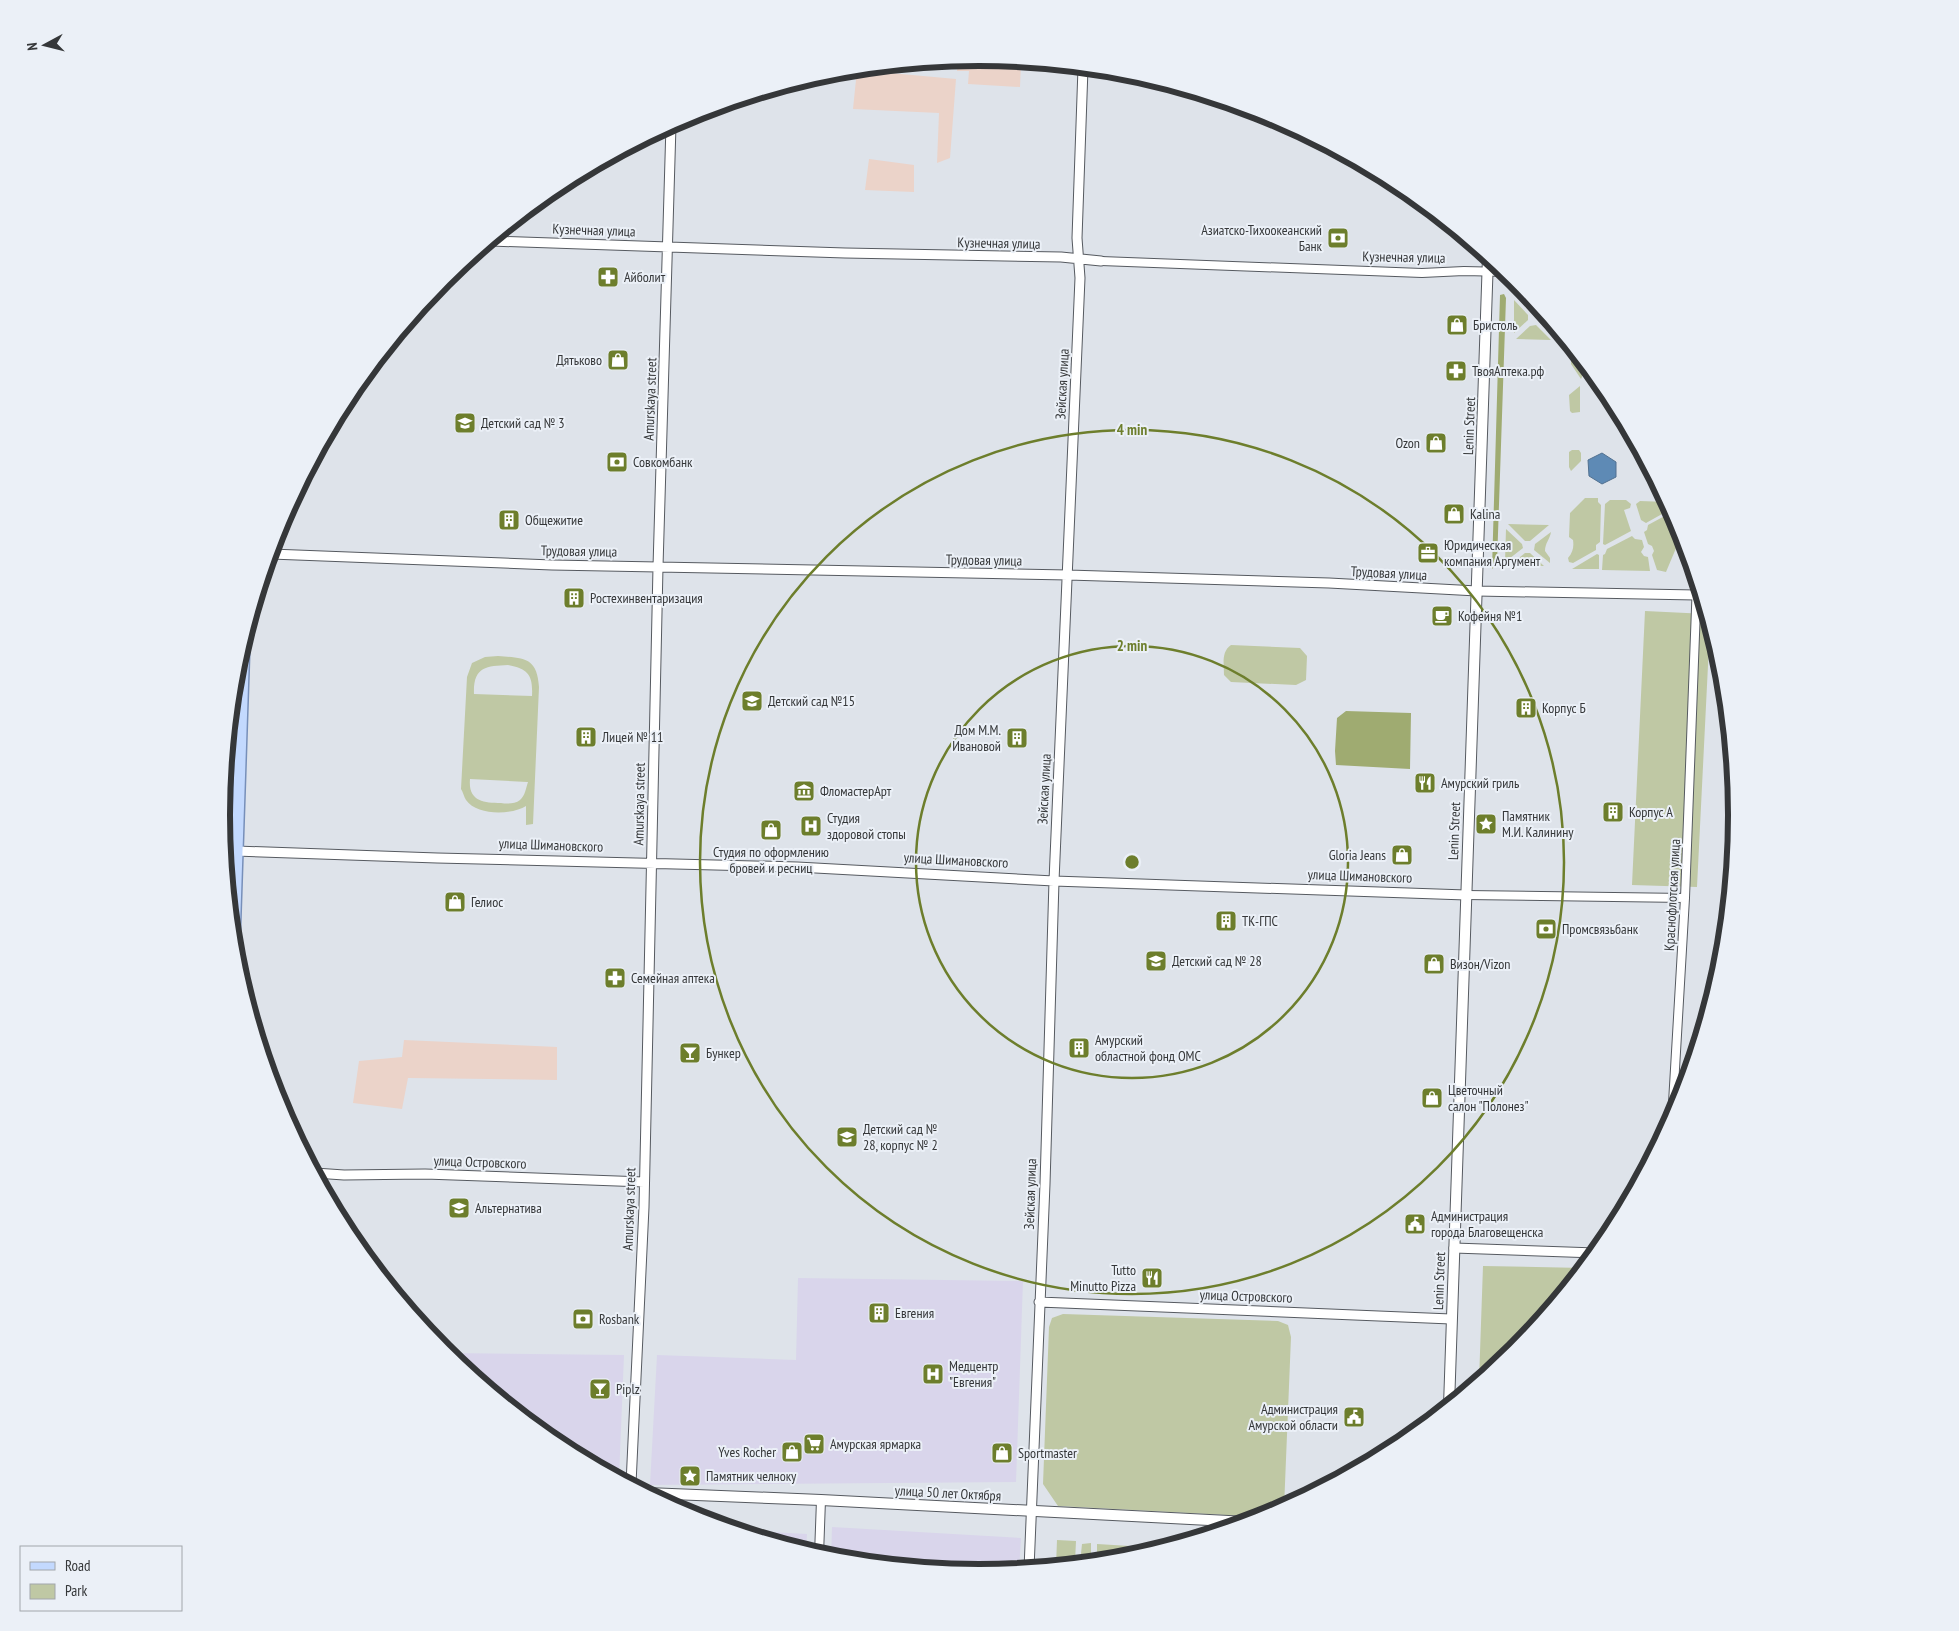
<svg xmlns="http://www.w3.org/2000/svg" width="1959" height="1631" viewBox="0 0 1959 1631" font-family="'PT Sans Narrow',sans-serif">
  <style>
    .commercial { fill: #d9d5eb }
    .industrial { fill: #ebd3c9 }
    .green { fill: #bfc8a4; fill-rule: evenodd }
    .forest { fill: #9fab71 }
    .water { fill: #5e8ab5; stroke: #527190 }
    .lines { fill: none; stroke-linecap: round; stroke-linejoin: round }
    .minor-casing { stroke: #565a60; stroke-width: 10 }
    .tertiary-casing { stroke: #565a60; stroke-width: 11 }
    .secondary-casing { stroke: #565a60; stroke-width: 12 }
    .primary-casing { stroke: #778fb9; stroke-width: 14 }
    .minor { stroke: #fff; stroke-width: 8 }
    .tertiary { stroke: #fff; stroke-width: 9 }
    .secondary { stroke: #fff; stroke-width: 10 }
    .primary { stroke: #c3d9fe; stroke-width: 11 }
    .ring { fill: none; stroke: #6d7e2c; stroke-width: 2.5 }
    .labels { text-anchor: middle; dominant-baseline: central; stroke-width: 4; stroke-linejoin: round; paint-order: stroke }
    .street-label { font-size: 14px; fill: #353739; stroke: #ebf0f7 }
    .poi-label { font-size: 14px; fill: #353739; stroke: #ebf0f7; text-anchor: start }
    .rim { fill: none; stroke: #353739; stroke-width: 6 }
    .centre { fill: #6d7e2c; stroke: #ebf0f7; stroke-width: 2.5 }
    .ring-label { font-size: 15px; text-anchor: middle; font-weight: bold; fill: #6d7e2c; stroke: #ebf0f7; stroke-width: 4; stroke-linejoin: round; paint-order: stroke }
  </style>
  <rect width="100%" height="100%" fill="#dee3ea"/>
  <path class="commercial" d="M798,1278L1023,1281L1016,1482L650,1485L657,1355L796,1360Z
    M445,1353L624,1355L619,1478L558,1446Z
    M832,1527L1021,1538L1019,1570L979,1573L831,1559Z
    M736,1530L807,1534L806,1551Z"/>
  <path class="industrial" d="M980,58L1021,62L1020,87L968,84L969,71H957L958,60Z
    M857,70L956,79L950,158L937,163L939,113L853,109Z
    M869,159L914,165V192L865,190Z
    M404,1040L557,1047V1080L408,1078L402,1109L353,1103L359,1061L402,1057Z"/>
  <path class="green" d="M1517,295H1528L1540,309L1532,313Z
    M1514,300L1528,315V320L1514,333Z
    M1536,325L1551,340L1516,339L1530,326Z
    M1571,347L1582,361V377L1581,379L1571,364Z
    M1580,386V412L1572,413L1570,411L1569,395Z
    M1572,450H1579L1581,453V461L1571,471L1569,467V452Z
    M1585,498H1598V502L1601,505L1600,542L1596,545V550L1573,563L1569,562L1568,558C1573,552 1574,547 1573,540L1569,537L1570,513Z
    M1610,500H1626L1631,504L1630,508L1624,510L1631,531L1605,545L1603,544L1605,504Z
    M1640,501L1667,502L1671,509L1646,523L1641,520L1636,504Z
    M1672,512L1682,534L1666,572L1657,570L1652,555L1654,551L1652,546L1648,544L1644,532L1647,530L1648,525Z
    M1508,524L1549,525L1530,541H1525Z
    M1506,529L1522,544L1523,548L1505,562Z
    M1551,532C1550,539 1545,543 1545,551L1550,558V563L1534,550L1535,544Z
    M1632,536L1635,539L1642,540L1644,547L1641,552L1644,556L1648,557L1650,571L1602,570L1603,555L1605,554L1607,549Z
    M1525,553H1530L1544,566L1510,565Z
    M1597,554L1599,555V569H1572Z
    M1645,611L1707,614L1710,625L1697,887L1632,885Z
    M1231,645L1300,648L1307,656L1306,680L1296,685L1231,682L1224,675C1224,664 1221,652 1231,645Z
    M498,656C524,658 537,657 539,687L533,824L526,825V806C512,815 477,816 466,800C464,797 463,792 461,789L467,677L472,663L485,657ZM508,665C529,669 533,676 532,696L474,694C473,667 486,666 508,665ZM470,779L527,782H528C526,788 525,796 520,800C515,804 507,804 501,803C483,803 468,801 470,779Z
    M1483,1266L1584,1268L1515,1352L1479,1381Z
    M1063,1314L1278,1321L1288,1325L1291,1337L1284,1508L1264,1517L1058,1506L1043,1484L1049,1327L1052,1318Z
    M1057,1540L1076,1541L1075,1562L1073,1564L1056,1566Z
    M1091,1543V1563H1080L1082,1544Z
    M1097,1544L1163,1548L1127,1559L1097,1562Z"/>
  <path class="forest" d="M1504,294L1506,298L1497,563L1492,569L1500,295Z
    M1346,711L1411,713L1410,769L1336,765L1335,751L1337,718Z"/>
  <path class="water" d="M1602,453L1616,462V477L1602,484L1589,476L1588,460Z"/>
  <g class="lines">
    <g class="minor-casing">
      <path id="minor" d="M1101,261L1422,273L1464,271L1506,272
        M1466,895L1685,898
        M1672,1120L1685,898L1697,582
        M819,1555L821,1500"/>
    </g>
    <g class="tertiary-casing">
      <path id="tertiary" d="M491,241L845,253L1061,257L1101,261
        M271,554L552,565L1068,575L1329,583L1477,591L1696,595
        M236,851L437,858L797,867L1054,881L1466,895
        M315,1173L344,1175L425,1174L644,1182
        M1454,1248L1596,1253
        M1039,1302L1451,1319
        M631,1484L644,1207L658,567L671,125
        M1029,1569L1045,1184L1054,881L1080,278L1077,238L1083,68"/>
    </g>
    <g class="secondary-casing">
      <path id="secondary" d="M1449,1406L1488,257
        M647,1493L821,1500L1248,1522"/>
    </g>
    <g class="primary-casing">
      <path id="primary" d="M234,941L244,640"/>
    </g>
    <use href="#minor" class="minor"/>
    <use href="#tertiary" class="tertiary"/>
    <use href="#secondary" class="secondary"/>
    <use href="#primary" class="primary"/>
  </g>
  <g class="ring">
    <circle cx="1132" cy="862" r="216"/>
    <circle cx="1132" cy="862" r="432"/>
  </g>
  <defs>
    <g id="bank-square" transform="scale(1.125)"><rect x="-9" y="-9" width="18" height="18" rx="4" fill="#6d7e2c" stroke="#ebf0f7"/><path d="M-6-4H6V4H-6ZM0-2.3a2.3 2.3 0 1 0 0 4.6a2.3 2.3 0 1 0 0-4.6Z" fill="#fff"/></g>
    <g id="pharmacy-square" transform="scale(1.125)"><rect x="-9" y="-9" width="18" height="18" rx="4" fill="#6d7e2c" stroke="#ebf0f7"/><path d="M-2-6h4v4h4v4h-4v4h-4v-4h-4v-4h4Z" fill="#fff"/></g>
    <g id="shop-square" transform="scale(1.125)"><rect x="-9" y="-9" width="18" height="18" rx="4" fill="#6d7e2c" stroke="#ebf0f7"/><path d="M-5-2.5h2.3a2.7 3.5 0 0 1 5.4 0H5L5.5 6h-11ZM-1.5-2.5h3a1.5 2.3 0 0 0-3 0Z" fill="#fff"/></g>
    <g id="school-square" transform="scale(1.125)"><rect x="-9" y="-9" width="18" height="18" rx="4" fill="#6d7e2c" stroke="#ebf0f7"/><path d="M0-5L7-2L0 1L-7-2ZM-4 1L0 2.5L4 1V4Q0 6-4 4Z" fill="#fff"/></g>
    <g id="building-square" transform="scale(1.125)"><rect x="-9" y="-9" width="18" height="18" rx="4" fill="#6d7e2c" stroke="#ebf0f7"/><path d="M-4-6H4V6H1V3H-1V6H-4ZM-2.5-4.3h1.7v1.8h-1.7ZM.8-4.3h1.7v1.8H.8ZM-2.5-1h1.7V.8h-1.7ZM.8-1h1.7V.8H.8Z" fill="#fff"/></g>
    <g id="office-square" transform="scale(1.125)"><rect x="-9" y="-9" width="18" height="18" rx="4" fill="#6d7e2c" stroke="#ebf0f7"/><path d="M-6-3h4V-5.5h4V-3h4V5H-6ZM-1-4.5V-3h2v-1.5ZM-6 0V1H6V0Z" fill="#fff"/></g>
    <g id="cafe-square" transform="scale(1.125)"><rect x="-9" y="-9" width="18" height="18" rx="4" fill="#6d7e2c" stroke="#ebf0f7"/><path d="M-5.5-4.5H6V0H3Q3 3.5 0 3.5H-2.5Q-5.5 3.5-5.5 0ZM3-3.2v2h1.7v-2ZM-6 4.5H4V6H-6Z" fill="#fff"/></g>
    <g id="restaurant-square" transform="scale(1.125)"><rect x="-9" y="-9" width="18" height="18" rx="4" fill="#6d7e2c" stroke="#ebf0f7"/><path d="M-5-6h1v4h1v-4h1v4h1v-4h1v5L-1.5 .5V6h-2V.5L-5-1ZM5-6V6H3V1.5H1.5Q1.5-4 5-6Z" fill="#fff"/></g>
    <g id="museum-square" transform="scale(1.125)"><rect x="-9" y="-9" width="18" height="18" rx="4" fill="#6d7e2c" stroke="#ebf0f7"/><path d="M0-6L6-3V-2H-6V-3ZM-5-1h2V3h-2ZM-1-1h2V3h-2ZM3-1h2V3H3ZM-6 4H6V6H-6Z" fill="#fff"/></g>
    <g id="sight-square" transform="scale(1.125)"><rect x="-9" y="-9" width="18" height="18" rx="4" fill="#6d7e2c" stroke="#ebf0f7"/><path d="M0-6L1.8-2.2L6-1.7L2.9 1.2L3.7 5.4L0 3.3L-3.7 5.4L-2.9 1.2L-6-1.7L-1.8-2.2Z" fill="#fff"/></g>
    <g id="hospital-square" transform="scale(1.125)"><rect x="-9" y="-9" width="18" height="18" rx="4" fill="#6d7e2c" stroke="#ebf0f7"/><path d="M-5-5h3v3.5h4V-5h3V5h-3V1.5h-4V5h-3Z" fill="#fff"/></g>
    <g id="bar-square" transform="scale(1.125)"><rect x="-9" y="-9" width="18" height="18" rx="4" fill="#6d7e2c" stroke="#ebf0f7"/><path d="M-6-5H6L.8 .8V4.5H3.5V6h-7V4.5H-.8V.8Z" fill="#fff"/></g>
    <g id="civic-square" transform="scale(1.125)"><rect x="-9" y="-9" width="18" height="18" rx="4" fill="#6d7e2c" stroke="#ebf0f7"/><path d="M-.6-6.5H3V-4.5H.6V-3L4-1V1h2V6H-6V1h2V-1L-.6-3ZM-1.2 2.5V6h2.4V2.5Z" fill="#fff"/></g>
    <g id="supermarket-square" transform="scale(1.125)"><rect x="-9" y="-9" width="18" height="18" rx="4" fill="#6d7e2c" stroke="#ebf0f7"/><path d="M-6-5.5h2.5l.6 2H6L4.5 2H-2.5L-4.4-4H-6ZM-1.5 3.2a1.3 1.3 0 1 0 .1 0ZM3 3.2a1.3 1.3 0 1 0 .1 0Z" fill="#fff"/></g>
  </defs>
  <g fill-rule="evenodd">
    <use href="#bank-square" x="1338" y="238"/>
    <use href="#pharmacy-square" x="608" y="277"/>
    <use href="#shop-square" x="1457" y="325"/>
    <use href="#shop-square" x="618" y="360"/>
    <use href="#pharmacy-square" x="1456" y="371"/>
    <use href="#school-square" x="465" y="423"/>
    <use href="#shop-square" x="1436" y="443"/>
    <use href="#bank-square" x="617" y="462"/>
    <use href="#shop-square" x="1454" y="514"/>
    <use href="#building-square" x="509" y="520"/>
    <use href="#office-square" x="1428" y="553"/>
    <use href="#building-square" x="574" y="598"/>
    <use href="#cafe-square" x="1442" y="616"/>
    <use href="#school-square" x="752" y="701"/>
    <use href="#building-square" x="1526" y="708"/>
    <use href="#building-square" x="586" y="737"/>
    <use href="#building-square" x="1017" y="738"/>
    <use href="#restaurant-square" x="1425" y="783"/>
    <use href="#museum-square" x="804" y="791"/>
    <use href="#building-square" x="1613" y="812"/>
    <use href="#sight-square" x="1486" y="824"/>
    <use href="#hospital-square" x="811" y="826"/>
    <use href="#shop-square" x="771" y="830"/>
    <use href="#shop-square" x="1402" y="855"/>
    <use href="#shop-square" x="455" y="902"/>
    <use href="#building-square" x="1226" y="921"/>
    <use href="#bank-square" x="1546" y="929"/>
    <use href="#school-square" x="1156" y="961"/>
    <use href="#shop-square" x="1434" y="964"/>
    <use href="#pharmacy-square" x="615" y="978"/>
    <use href="#building-square" x="1079" y="1048"/>
    <use href="#bar-square" x="690" y="1053"/>
    <use href="#shop-square" x="1432" y="1098"/>
    <use href="#school-square" x="847" y="1137"/>
    <use href="#school-square" x="459" y="1208"/>
    <use href="#civic-square" x="1415" y="1224"/>
    <use href="#restaurant-square" x="1152" y="1278"/>
    <use href="#building-square" x="879" y="1313"/>
    <use href="#bank-square" x="583" y="1319"/>
    <use href="#hospital-square" x="933" y="1374"/>
    <use href="#bar-square" x="600" y="1389"/>
    <use href="#civic-square" x="1354" y="1417"/>
    <use href="#supermarket-square" x="814" y="1444"/>
    <use href="#shop-square" x="792" y="1452"/>
    <use href="#shop-square" x="1002" y="1453"/>
    <use href="#sight-square" x="690" y="1476"/>
  </g>
  <g class="labels">
    <g class="street-label">
      <text transform="translate(594 230) rotate(2)">Кузнечная улица</text>
      <text transform="translate(999 243) rotate(1)">Кузнечная улица</text>
      <text transform="translate(1404 257) rotate(1)">Кузнечная улица</text>
      <text transform="translate(1062 384) rotate(-87)">Зейская улица</text>
      <text transform="translate(650 399) rotate(-88)">Amurskaya street</text>
      <text transform="translate(1469 426) rotate(-88)">Lenin Street</text>
      <text transform="translate(579 551) rotate(1)">Трудовая улица</text>
      <text transform="translate(984 560) rotate(1)">Трудовая улица</text>
      <text transform="translate(1389 573) rotate(3)">Трудовая улица</text>
      <text transform="translate(1044 789) rotate(-87)">Зейская улица</text>
      <text transform="translate(639 804) rotate(-89)">Amurskaya street</text>
      <text transform="translate(1454 831) rotate(-88)">Lenin Street</text>
      <text transform="translate(551 845) rotate(2)">улица Шимановского</text>
      <text transform="translate(956 860) rotate(3)">улица Шимановского</text>
      <text transform="translate(1360 876) rotate(2)">улица Шимановского</text>
      <text transform="translate(1672 895) rotate(-87)">Краснофлотская улица</text>
      <text transform="translate(480 1162) rotate(2)">улица Островского</text>
      <text transform="translate(1030 1194) rotate(-88)">Зейская улица</text>
      <text transform="translate(629 1209) rotate(-88)">Amurskaya street</text>
      <text transform="translate(1439 1281) rotate(-88)">Lenin Street</text>
      <text transform="translate(1246 1296) rotate(2)">улица Островского</text>
      <text transform="translate(948 1493) rotate(3)">улица 50 лет Октября</text>
    </g>
    <g class="poi-label">
      <text x="1322" y="230" text-anchor="end">Азиатско-Тихоокеанский<tspan x="1322" dy="16">Банк</tspan></text>
      <text x="624" y="277">Айболит</text>
      <text x="1473" y="325">Бристоль</text>
      <text x="602" y="360" text-anchor="end">Дятьково</text>
      <text x="1472" y="371">ТвояАптека.рф</text>
      <text x="481" y="423">Детский сад № 3</text>
      <text x="1420" y="443" text-anchor="end">Ozon</text>
      <text x="633" y="462">Совкомбанк</text>
      <text x="1470" y="514">Kalina</text>
      <text x="525" y="520">Общежитие</text>
      <text x="1444" y="545">Юридическая<tspan x="1444" dy="16">компания Аргумент</tspan></text>
      <text x="590" y="598">Ростехинвентаризация</text>
      <text x="1458" y="616">Кофейня №1</text>
      <text x="768" y="701">Детский сад №15</text>
      <text x="1542" y="708">Корпус Б</text>
      <text x="1001" y="730" text-anchor="end">Дом М.М.<tspan x="1001" dy="16">Ивановой</tspan></text>
      <text x="602" y="737">Лицей № 11</text>
      <text x="1441" y="783">Амурский гриль</text>
      <text x="820" y="791">ФломастерАрт</text>
      <text x="1629" y="812">Корпус А</text>
      <text x="1502" y="816">Памятник<tspan x="1502" dy="16">М.И. Калинину</tspan></text>
      <text x="827" y="818">Студия<tspan x="827" dy="16">здоровой стопы</tspan></text>
      <text x="771" y="852" text-anchor="middle">Студия по оформлению<tspan x="771" dy="16">бровей и ресниц</tspan></text>
      <text x="1386" y="855" text-anchor="end">Gloria Jeans</text>
      <text x="471" y="902">Гелиос</text>
      <text x="1242" y="921">ТК-ГПС</text>
      <text x="1562" y="929">Промсвязьбанк</text>
      <text x="1172" y="961">Детский сад № 28</text>
      <text x="1450" y="964">Визон/Vizon</text>
      <text x="631" y="978">Семейная аптека</text>
      <text x="1095" y="1040">Амурский<tspan x="1095" dy="16">областной фонд ОМС</tspan></text>
      <text x="706" y="1053">Бункер</text>
      <text x="1448" y="1090">Цветочный<tspan x="1448" dy="16">салон "Полонез"</tspan></text>
      <text x="863" y="1129">Детский сад №<tspan x="863" dy="16">28, корпус № 2</tspan></text>
      <text x="475" y="1208">Альтернатива</text>
      <text x="1431" y="1216">Администрация<tspan x="1431" dy="16">города Благовещенска</tspan></text>
      <text x="1136" y="1270" text-anchor="end">Tutto<tspan x="1136" dy="16">Minutto Pizza</tspan></text>
      <text x="895" y="1313">Евгения</text>
      <text x="599" y="1319">Rosbank</text>
      <text x="949" y="1366">Медцентр<tspan x="949" dy="16">"Евгения"</tspan></text>
      <text x="616" y="1389">Piplz</text>
      <text x="1338" y="1409" text-anchor="end">Администрация<tspan x="1338" dy="16">Амурской области</tspan></text>
      <text x="830" y="1444">Амурская ярмарка</text>
      <text x="776" y="1452" text-anchor="end">Yves Rocher</text>
      <text x="1018" y="1453">Sportmaster</text>
      <text x="706" y="1476">Памятник челноку</text>
    </g>
  </g>
  <path d="M0 0H1959V1631H0ZM230 815a749 749 0 1 1 1498 0a749 749 0 1 1-1498 0Z" fill="#ebf0f7" fill-rule="evenodd"/>
  <path class="rim" d="M230 815a749 749 0 1 1 1498 0a749 749 0 1 1-1498 0Z"/>
  <circle cx="1132" cy="862" r="8" class="centre"/>
  <g class="ring-label">
    <text x="1132" y="435">4 min</text>
    <text x="1132" y="651">2 min</text>
  </g>
  <rect x="20" y="1546" width="162" height="65" fill="#ebf0f7" stroke="#a2a6ab"/>
  <rect x="30" y="1562" width="25" height="8" fill="#c3d9fe" stroke="#a2a6ab"/>
  <text x="65" y="1571" font-size="15" fill="#353739">Road</text>
  <rect x="30" y="1584" width="25" height="15" fill="#bfc8a4" stroke="#a2a6ab"/>
  <text x="65" y="1596" font-size="15" fill="#353739">Park</text>
  <g transform="translate(45 45) rotate(263)" stroke="#ebf0f7" stroke-width="4" paint-order="stroke">
  <path d="M0-4L9 19L0 12L-9 19Z" fill="#353739"/>
  <text y="-8" font-size="14" font-weight="bold" text-anchor="middle" fill="#353739">N</text>
  </g>
</svg>
